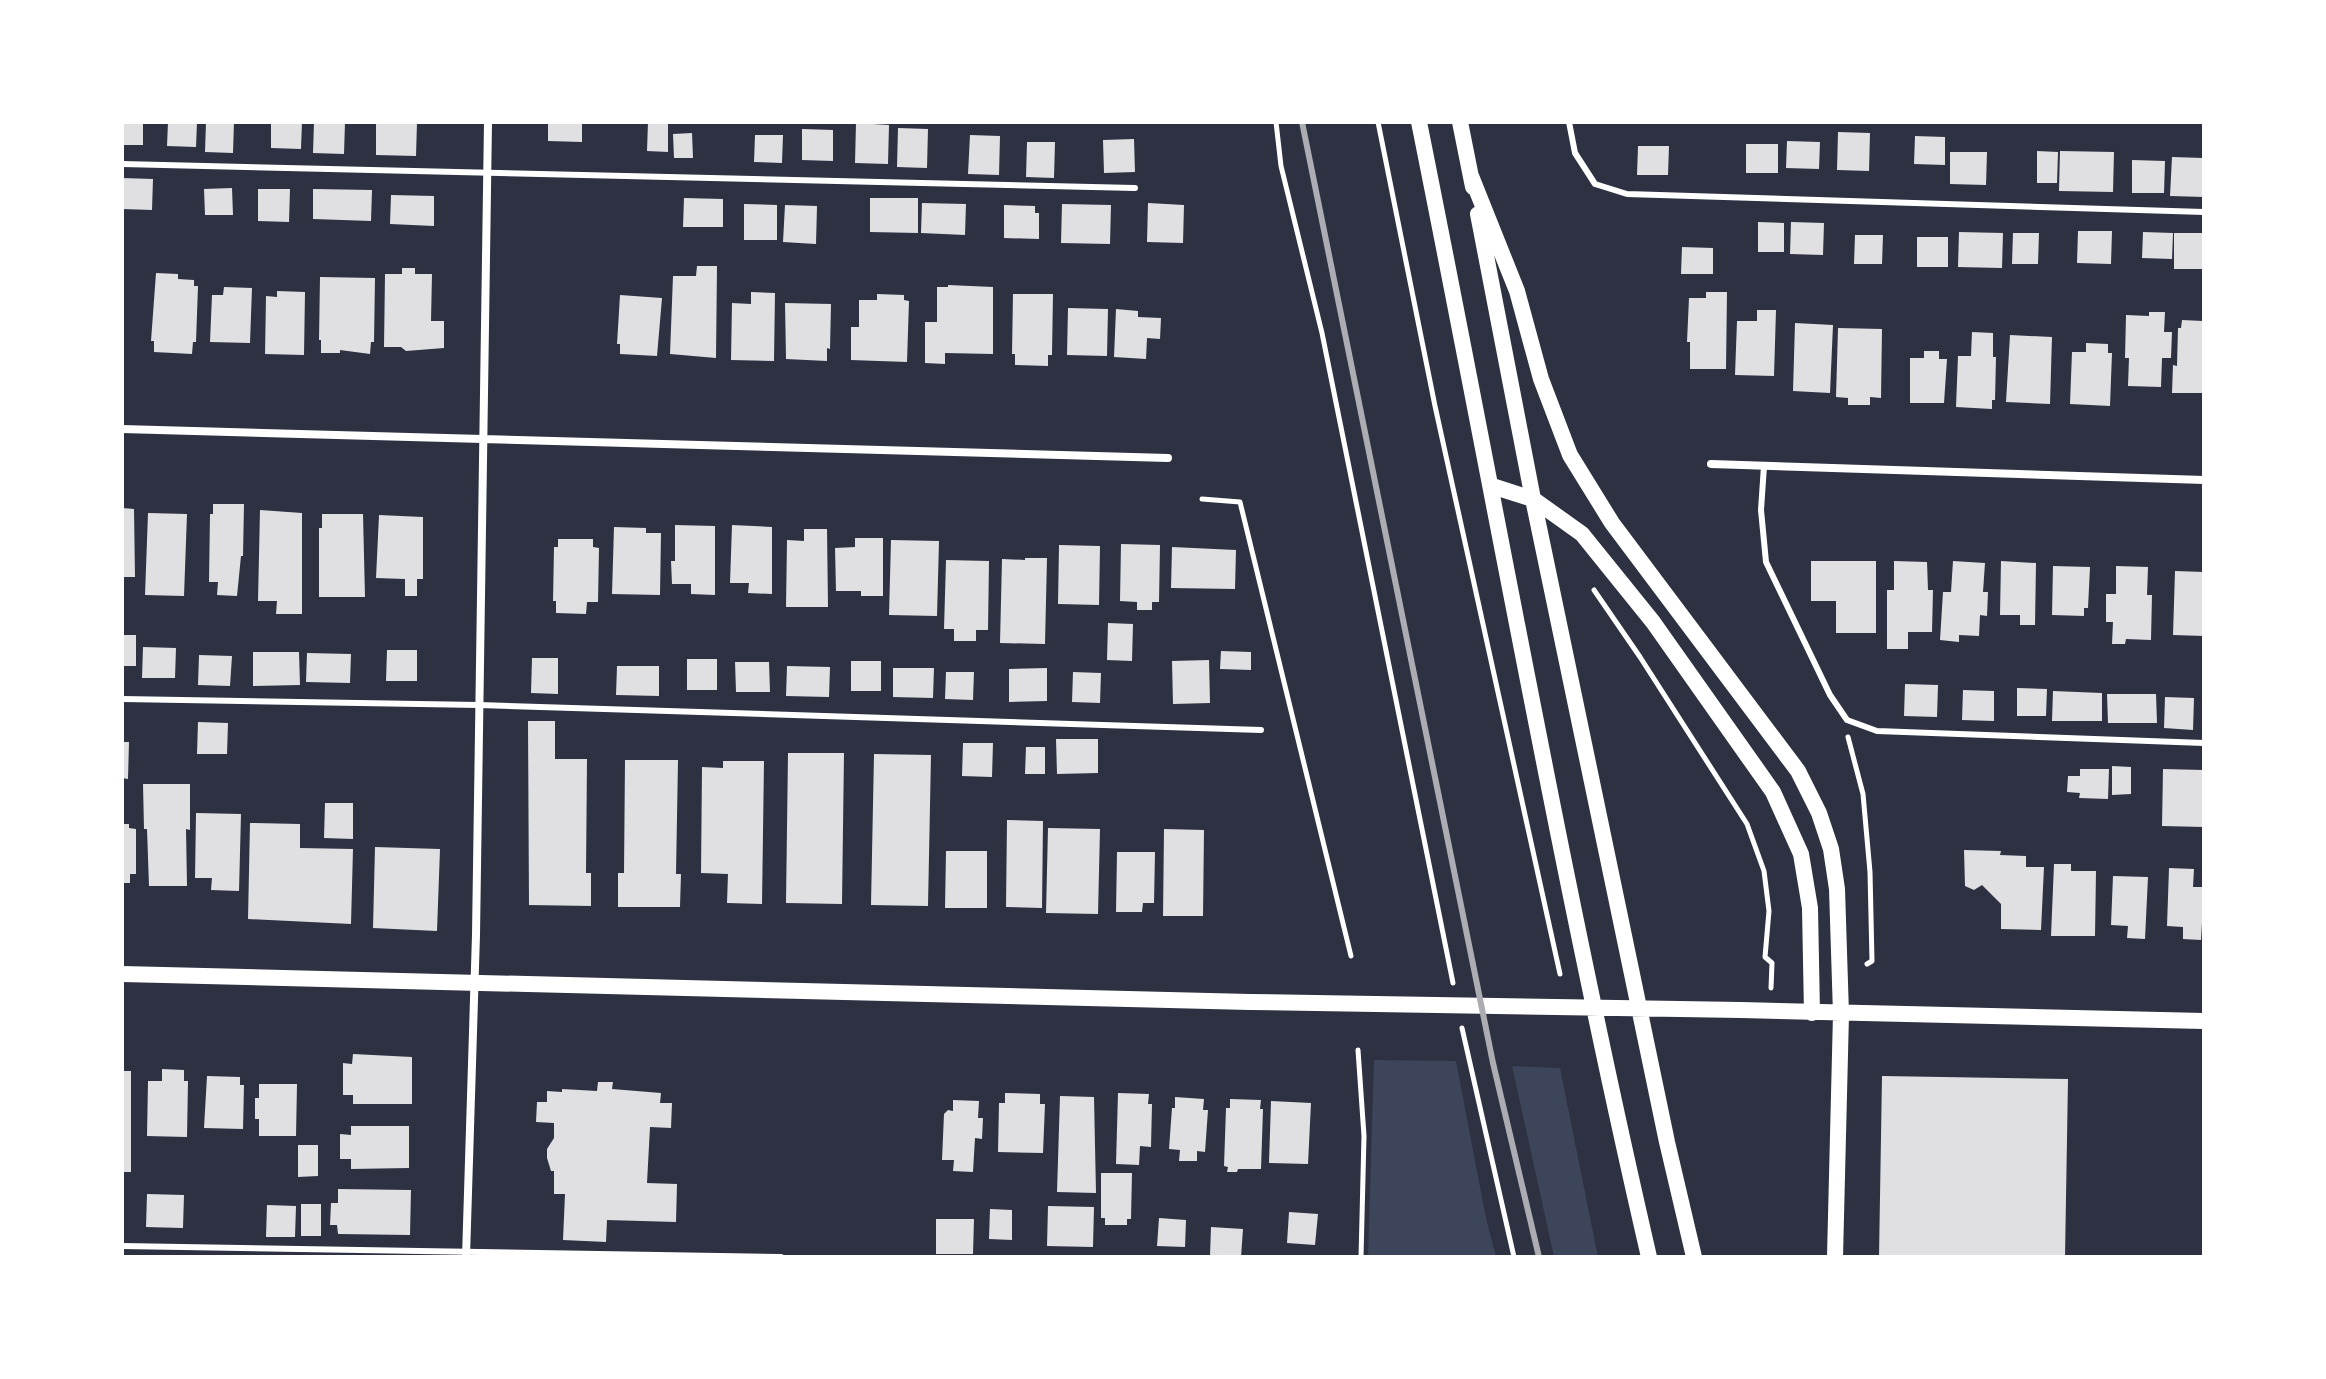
<svg xmlns="http://www.w3.org/2000/svg" width="2326" height="1379" viewBox="0 0 2326 1379" font-family="Manrope,sans-serif">
  <style>
    .green { fill: #3c4559 }
    .building { fill: #e0e0e3 }
    .lines { fill: none; stroke-linecap: round; stroke-linejoin: round }
    .path { stroke: #fff; stroke-width: 5 }
    .service { stroke: #fff; stroke-width: 6 }
    .minor { stroke: #fff; stroke-width: 8 }
    .secondary { stroke: #fff; stroke-width: 16 }
    .rail { stroke: #abadb3; stroke-width: 6 }
  </style>
  <rect width="100%" height="100%" fill="#2d3142"/>
  <path class="green" d="M1374,1060L1456,1061L1486,1218L1496,1257H1368Z
    M1512,1066L1560,1068L1598,1257H1554Z"/>
  <path class="building" d="M122,122H143V145H122Z
    M168,122H197L196,147L167,146Z
    M206,122H234L233,153L205,152Z
    M271,122H302L301,149L271,148Z
    M314,122H345L344,154L313,153Z
    M376,122H417L416,156L376,155Z
    M548,122H582V142L548,141Z
    M648,122H668V152L647,151Z
    M856,123L889,125L888,164L855,163Z
    M898,128L928,129L927,168L897,167Z
    M802,129L833,130V161L802,160Z
    M1838,132L1870,133L1869,171L1837,170Z
    M692,133L693,158H674L673,134Z
    M755,135H783L782,163L754,162Z
    M970,135L1000,136L999,175L968,174Z
    M1915,136L1945,137V165L1914,164Z
    M1134,139L1135,172L1104,173L1103,140Z
    M1787,141L1820,142L1819,169L1786,168Z
    M1027,142H1055L1054,178L1026,177Z
    M1746,144H1778V173H1746Z
    M1638,146H1669L1668,175H1637Z
    M2037,151L2058,152L2057,183H2037Z
    M2060,151L2114,152L2113,192L2059,191Z
    M1950,152H1987L1986,185L1950,184Z
    M2172,157L2204,158V197L2170,196Z
    M2132,160L2165,161L2164,193H2132Z
    M122,178L153,179L152,210L122,209Z
    M232,188L233,215H205L204,189Z
    M258,189H290L289,222L258,221Z
    M313,189L372,190L371,221L313,219Z
    M391,195L434,196V226L390,224Z
    M684,198L723,199V227H683Z
    M870,198H918V233L870,232Z
    M922,203L966,204L965,235L921,233Z
    M1148,203L1184,205L1183,243L1147,242Z
    M744,204L777,205V240H744Z
    M1062,204L1111,205L1110,244L1061,243Z
    M785,205L817,206L816,244L783,242Z
    M1004,205L1035,206V213H1039V239L1004,238Z
    M1758,222L1784,223V252H1758Z
    M1791,222L1824,223L1823,255L1790,254Z
    M2078,231H2112L2111,264L2077,263Z
    M1959,232L2003,233L2002,268L1958,267Z
    M2143,232L2173,233L2172,259L2142,258Z
    M2013,233H2039L2038,264H2012Z
    M2174,233H2204V269H2174Z
    M1855,235H1883L1882,264H1854Z
    M1917,237H1948V267H1917Z
    M1682,247L1713,248V274H1681Z
    M697,266H717L716,358L670,354L673,276H696Z
    M402,268H415V274H432L431,321H444V348L406,351L401,347H384L385,274H402Z
    M156,273L178,274V279L194,280V286H198L196,342H193L192,354L154,352V341H151Z
    M320,277L375,278L374,342H371L370,354L340,350V353H321V340H319Z
    M948,285L993,287V354L945,353V364L925,363V322H937V287H948Z
    M224,287L252,288L250,343L210,342L212,295H223Z
    M277,291L305,292L304,355L265,354L266,296L277,297Z
    M751,292L775,293L774,361L731,360L732,303L751,304Z
    M1706,292H1727L1726,369H1690V342H1687L1689,298H1706Z
    M877,294L904,295V300L909,301L907,362L851,360V327H859V300H877Z
    M1013,294H1053L1052,355H1048V366L1015,365V354H1012Z
    M620,295L662,298L657,356L620,354V344H617Z
    M785,303L831,304L830,349L827,348V361L786,359Z
    M1068,308L1108,309L1107,356L1067,355Z
    M1116,309L1138,311V317L1161,318L1160,339L1147,338L1146,359L1114,357Z
    M1757,310H1776L1774,376L1735,375L1737,321H1757Z
    M2149,312H2165L2164,332H2172L2171,358H2162L2161,387L2128,386L2129,358H2125L2126,315L2149,316Z
    M2182,320L2203,321L2204,393H2172L2173,365L2177,366L2178,328H2181Z
    M1795,323L1833,325L1830,393L1793,391Z
    M1838,328L1882,329L1881,398L1870,397V405H1848V398L1836,397Z
    M1972,332L1993,333V357H1996L1995,400H1992V409L1956,407L1958,356H1971Z
    M2010,335L2052,337L2050,404L2006,402Z
    M2086,343L2108,344V353H2112L2110,406L2070,404L2072,352H2086Z
    M1924,351H1939V359H1947L1944,403H1910V358H1924Z
    M213,504H244L243,556H241L237,596L217,595L218,582H209L210,514H213Z
    M122,508L134,509L135,577H122Z
    M260,510L302,513V614H276L277,601H258Z
    M148,513L187,514L184,596L145,595Z
    M322,514H363L365,597H319V528H322Z
    M379,515L423,517V579H417V596H405V579L376,578Z
    M675,525L715,526V595L691,594V584H672L671,561H675Z
    M732,525L772,527V594L748,593L749,583H730Z
    M614,527L646,528V533H661L660,595L612,594Z
    M804,529H827L828,607H786L787,540L804,541Z
    M855,538H883V596H861V591H836L835,548L855,547Z
    M558,539H593V547L599,548L598,602H587L586,614L556,613V601H553L554,547H558Z
    M891,540L939,541L937,616L889,615Z
    M1121,544L1160,545L1159,602H1152V610H1137V602L1120,601Z
    M1059,545L1100,546L1099,605L1058,604Z
    M1172,547L1236,550L1235,589L1171,588Z
    M1025,558H1047L1045,644L1000,643L1002,559L1025,560Z
    M946,560L989,561L988,630H976V641H954V629H944Z
    M1811,561H1876V633H1836V601H1811Z
    M1894,561L1927,562L1928,590H1933L1932,632H1908V649H1887V590H1894Z
    M1953,561L1985,563L1983,592H1988L1987,616L1980,615L1979,636L1959,635V642L1940,640L1943,592H1951Z
    M2001,561L2036,563L2035,625H2020V615H2000Z
    M2053,566L2090,567L2088,608H2084V616L2052,615Z
    M2116,566L2148,567L2147,595H2152L2151,640L2126,639L2125,644H2112L2113,622H2106V594H2116Z
    M2175,571L2204,572V636L2173,635Z
    M1108,623L1133,624L1132,661L1107,660Z
    M122,635H136V666H122Z
    M143,647L176,648L175,678H142Z
    M387,650H417V681H386Z
    M1221,651L1251,652V670L1220,669Z
    M253,652H299L300,685L253,686Z
    M307,653L351,654L350,683L306,682Z
    M199,655L232,656L230,686L198,685Z
    M532,658H558V694L531,693Z
    M687,659H717V690H687Z
    M1209,660L1210,703L1173,704L1172,661Z
    M851,661H881V691H851Z
    M735,662H769L770,692H736Z
    M617,666H659V696L616,695Z
    M787,666L830,667L829,697L786,696Z
    M893,668H934L933,698L893,697Z
    M1047,668V701L1009,702V669Z
    M946,672H974L973,700L945,699Z
    M1073,672L1101,673L1100,703L1072,702Z
    M1905,684L1938,685L1937,717L1904,716Z
    M2017,688L2047,689L2046,716H2017Z
    M1963,690L1994,691V721L1962,720Z
    M2053,691L2102,693V721H2052Z
    M2107,694H2156L2157,723H2108Z
    M2165,697L2194,698L2193,730L2164,728Z
    M528,721H555V759H587L586,873H591V906L529,905Z
    M198,722L228,723L227,754H197Z
    M1056,739H1098V773L1057,774Z
    M122,742H129L128,779L122,778Z
    M963,743H993L992,777L962,776Z
    M1026,747H1045V774H1025Z
    M788,753H844L842,904L786,903Z
    M874,754L931,755L928,906L871,905Z
    M625,760H678L676,874H681L680,907H618V873H624Z
    M723,761H764L762,904L727,903L728,874L701,873L702,767L723,768Z
    M2112,766L2131,767V794L2112,795Z
    M2080,769H2109L2108,799L2079,798L2080,793L2067,792L2068,776H2080Z
    M2163,769L2204,770V827L2162,826Z
    M143,784H190V830L186,829L187,886H149L147,829H144Z
    M325,803H353V839L324,838Z
    M196,813L241,814L239,891L211,890L212,878H195Z
    M1007,820L1043,821L1042,908L1006,907Z
    M250,823L300,824V848L353,849L351,924L248,919Z
    M122,824H129V828L136,829V874H130V883H122Z
    M1048,828L1100,829L1098,914L1046,913Z
    M1164,829L1204,830L1203,916H1163Z
    M375,847L440,849L437,931L373,928Z
    M1964,850L2001,851L2000,855L2026,856V867H2044L2041,930L2001,929V904L1982,885L1974,890L1965,886Z
    M946,851H987V908H945Z
    M1117,852H1155L1154,903H1143L1142,912H1116Z
    M2054,864H2071V871H2096L2095,936H2051Z
    M2169,868L2194,869L2193,887H2204L2201,940L2183,939V927L2167,926Z
    M2113,876L2148,877L2145,939L2127,938L2128,926L2111,925Z
    M353,1054L412,1057V1104H353V1095H343V1063L352,1064Z
    M162,1069L184,1070V1081H188L187,1137L147,1136L148,1081H162Z
    M122,1071H131V1172H122Z
    M207,1076L240,1077V1085H244L243,1129L204,1128Z
    M1882,1076L2068,1079L2065,1257H1879Z
    M598,1082H613L612,1089L661,1093L660,1103H672L671,1128L650,1127L647,1183L677,1184L676,1222L607,1220L606,1242L563,1240L565,1194H554V1171H551L547,1158V1149L554,1138V1123L536,1122L537,1102H547V1091L562,1092V1089L597,1091Z
    M259,1084H297L296,1136H259V1119H255V1098H259Z
    M1005,1093L1040,1094V1104H1045L1043,1153L998,1152L999,1103H1005Z
    M1118,1093L1149,1094L1148,1104H1152L1151,1147L1140,1146L1139,1165L1116,1164Z
    M1060,1096L1094,1097L1096,1193L1057,1192Z
    M1175,1097L1204,1099L1203,1110H1208L1205,1152L1197,1151V1161H1179L1180,1150L1169,1149L1172,1108H1175Z
    M1230,1099L1261,1100L1260,1109H1263L1261,1169H1238L1237,1172H1227L1228,1167L1224,1166L1226,1108H1230Z
    M953,1100L979,1101L978,1118H983L982,1139L975,1138L973,1172L953,1171L954,1160H942L944,1114L948,1110L953,1111Z
    M1271,1101L1311,1103L1308,1164L1269,1163Z
    M351,1126H409V1168L351,1169V1159H340V1134L351,1135Z
    M298,1145H318V1176L298,1177Z
    M1101,1173H1132L1131,1219H1127V1225H1105V1218H1101Z
    M338,1189L411,1190L410,1235L338,1234L337,1225H330L331,1203H338Z
    M147,1194L184,1195L183,1228L146,1227Z
    M301,1204H321V1236H301Z
    M267,1205L296,1206L295,1237H266Z
    M1048,1206L1094,1207L1093,1247L1047,1246Z
    M990,1209L1012,1210V1240L989,1239Z
    M1289,1212L1318,1214L1315,1245L1287,1243Z
    M1159,1218L1186,1220L1185,1247L1157,1246Z
    M936,1219H974L973,1254H936Z
    M1211,1227L1243,1229L1241,1257L1210,1256Z"/>
  <g class="lines">
    <path class="path" d="M1276,122L1281,166L1322,333L1453,983
      M1378,122L1435,406L1560,974
      M1202,499L1240,502L1351,956
      M1594,590L1640,657L1747,824L1764,871L1769,911L1765,957L1772,963L1771,988
      M1848,737L1863,794L1870,872L1872,961L1867,964
      M1462,1028L1514,1257
      M1358,1050L1364,1136L1361,1257"/>
    <path class="service" d="M1569,122L1575,153L1595,184L1627,194L2204,212
      M122,164L1135,188
      M1764,466L1761,510L1766,562L1830,695L1847,720L1877,731L2204,743
      M122,699L479,705L1261,730
      M122,1246L781,1257"/>
    <path class="minor" d="M122,429L1168,458
      M1711,464L2204,480
      M466,1257L476,935L488,122"/>
    <path class="secondary" d="M1419,122C1495,500 1562,881 1649,1257
      M1460,122L1473,187
      M1471,176L1517,291L1541,379L1570,455L1612,523L1798,771L1819,813L1831,849L1837,889L1841,1014L1835,1257
      M1478,214L1533,499L1667,1142L1694,1257
      M1492,486L1533,499L1582,534L1653,622L1773,792L1801,854L1810,908L1812,1013
      M122,974L1250,1002L1741,1010L2204,1021"/>
    <path class="rail" d="M1302,122L1493,1063L1539,1257"/>
  </g>
  <rect width="2326" height="1379" fill="none" stroke="#ffffff" stroke-width="248"/>
</svg>
